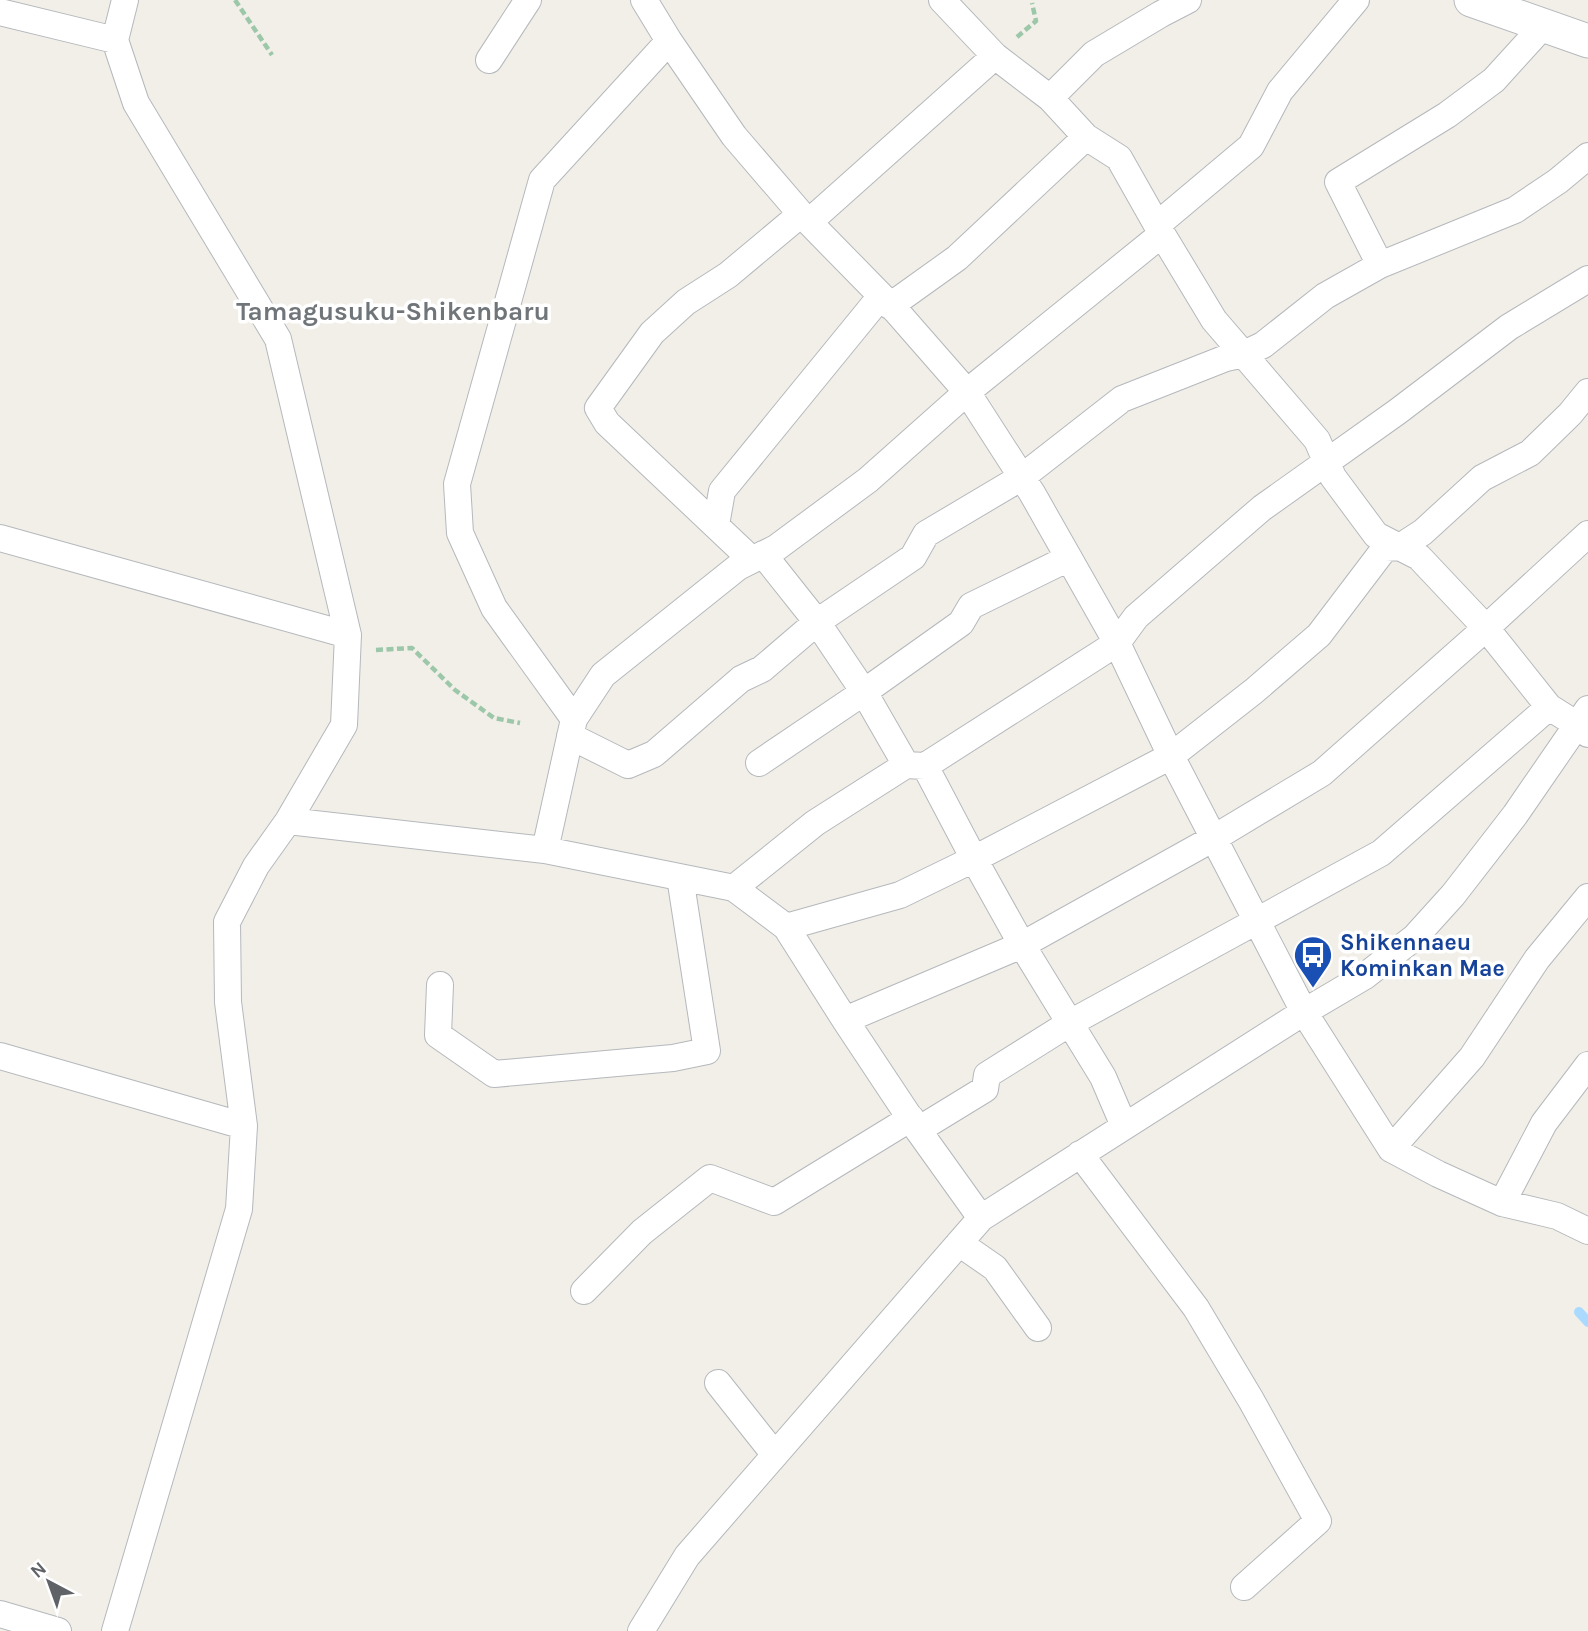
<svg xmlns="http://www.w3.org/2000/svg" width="1588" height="1631" viewBox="0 0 1588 1631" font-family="Karla,sans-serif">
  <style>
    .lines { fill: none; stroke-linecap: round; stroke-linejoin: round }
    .stream { stroke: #aadaff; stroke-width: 10 }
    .minor-casing { stroke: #b5b8bc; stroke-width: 28 }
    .tertiary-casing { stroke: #b5b8bc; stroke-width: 35 }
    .path { stroke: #9cc7a9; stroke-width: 4.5; stroke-dasharray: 7 3.5; stroke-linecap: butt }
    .minor { stroke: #fff; stroke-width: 26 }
    .tertiary { stroke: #fff; stroke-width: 33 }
    .labels { text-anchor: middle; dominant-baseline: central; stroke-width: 7; stroke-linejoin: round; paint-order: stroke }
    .transit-label { font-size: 23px; font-weight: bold; fill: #164399; stroke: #fff; text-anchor: start }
    .quarter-label { font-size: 26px; font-weight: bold; fill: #70757a; stroke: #fff }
  </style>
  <rect width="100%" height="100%" fill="#f1efe8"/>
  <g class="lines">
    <path class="stream" d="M1579,1312L1588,1322"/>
    <g class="minor-casing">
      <path id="minor" d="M644,0L669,41L734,136L801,214L897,312L967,392L1032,493L1117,643L1171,756L1304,1012L1391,1149L1438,1174L1502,1203L1557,1216L1588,1231
        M942,0L995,56L1050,98L1086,137L1119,158L1162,234
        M0,12L115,40
        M489,60L528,0
        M1050,98L1094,54L1161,14L1188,0
        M809,222L995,56
        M1157,225L1251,146L1280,91L1356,0
        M1380,265L1338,182L1447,115L1494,80L1543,26
        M890,306L957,258L1086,137
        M716,525L722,491L881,296
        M0,538L348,635
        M763,554L817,622L864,692L906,765
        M752,560L607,423L598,408L652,333L686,302L728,275L801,214
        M574,719L494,608L460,533L457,484L542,180L669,41
        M570,736L628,765L654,754L741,679L762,669L817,622L913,557L926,534L1022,477L1122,399L1226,358L1244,354L1263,345L1325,296L1380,265L1515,210L1558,181L1588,156
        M759,763L864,692L961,623L971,606L1069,558
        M925,766L974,859L1022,945L1103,1077L1124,1126
        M288,821L545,850L734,888L815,823L906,765L925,766L1117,643L1136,617L1262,508L1397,412L1509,327L1588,279
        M545,850L574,719L603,675L738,567L776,548L868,480L967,392L1162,234L1214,320L1317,440L1333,477L1376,535L1419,557L1486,628L1549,707L1576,724L1588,734
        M734,888L786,927L845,1020L918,1130L981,1218
        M786,927L900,895L974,859L1171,756L1254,691L1319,635L1385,548L1400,547L1423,532L1482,478L1530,453L1570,414L1588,392
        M440,985L438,1035L494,1074L673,1058L707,1051L680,877
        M845,1020L1022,945L1214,838L1322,773L1486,628L1588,534
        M0,1056L244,1126
        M918,1130L985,1089L987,1075L1070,1023L1381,853L1549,707
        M1391,1149L1472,1057L1537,959L1588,897
        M1080,1154L1196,1308L1251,1400L1318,1521L1244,1587
        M1502,1203L1544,1123L1588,1065
        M959,1243L995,1268L1038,1328
        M584,1291L642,1232L710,1178L774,1202L911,1118
        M718,1383L775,1455
        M0,1614L58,1631
        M115,1631L239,1209L244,1126L228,1002L227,922L256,866L288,821L344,725L348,635L278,339L136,103L115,40L125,0
        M641,1631L687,1556L981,1218L1304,1012L1365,976L1415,937L1453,895L1515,815L1588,709"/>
    </g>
    <g class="tertiary-casing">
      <path id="tertiary" d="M1471,0L1588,41"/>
    </g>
    <path class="path" d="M235,0L272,55
      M1017,37L1036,21L1032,3
      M376,650L412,648L455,690L494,718L520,723"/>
    <use href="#minor" class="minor"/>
    <use href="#tertiary" class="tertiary"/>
  </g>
  <defs>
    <g id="bus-pin" transform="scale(2.0125)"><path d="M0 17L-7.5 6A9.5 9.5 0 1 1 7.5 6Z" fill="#1a4fb4" stroke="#fff"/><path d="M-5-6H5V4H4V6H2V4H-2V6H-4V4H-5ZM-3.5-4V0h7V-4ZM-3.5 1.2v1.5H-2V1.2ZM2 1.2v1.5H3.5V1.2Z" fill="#fff"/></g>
  </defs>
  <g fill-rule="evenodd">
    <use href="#bus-pin" x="1313" y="955"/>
  </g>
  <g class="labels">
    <g class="transit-label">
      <text x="1340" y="942">Shikennaeu<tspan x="1340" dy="26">Kominkan Mae</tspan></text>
    </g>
    <g class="quarter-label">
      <text x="393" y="311">Tamagusuku-Shikenbaru</text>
    </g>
  </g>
  <g transform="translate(49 1582) rotate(319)" stroke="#ffffff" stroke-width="5" paint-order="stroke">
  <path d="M0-5L12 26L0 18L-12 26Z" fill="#5f6368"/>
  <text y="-10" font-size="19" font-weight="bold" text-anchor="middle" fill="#5f6368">N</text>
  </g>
</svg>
